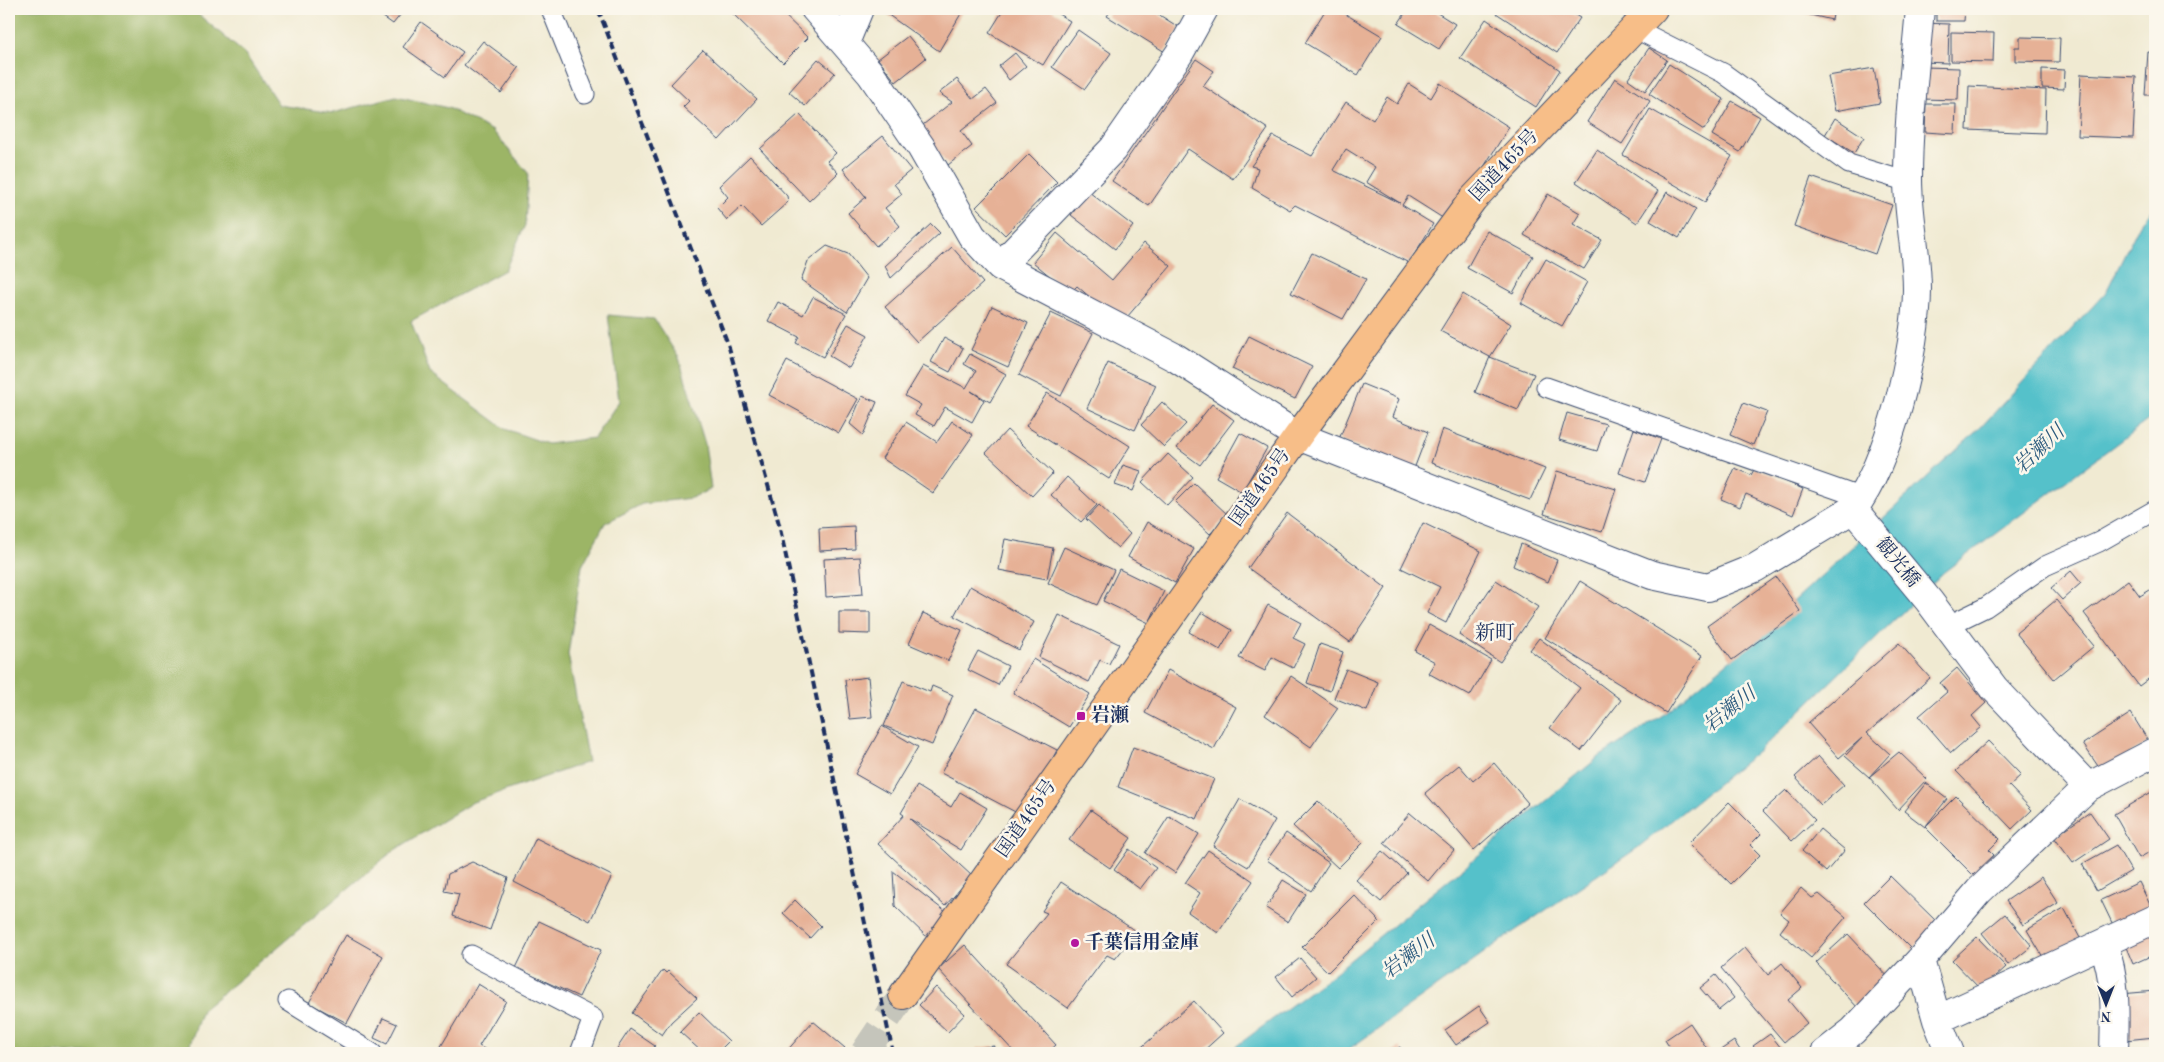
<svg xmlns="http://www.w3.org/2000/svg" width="2164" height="1062" viewBox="0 0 2164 1062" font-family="'Old Standard TT','Noto Serif JP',serif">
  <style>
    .forest { fill: #9cb566; stroke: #5c7262 }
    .water { fill: #54c1ca; stroke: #387894 }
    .building { fill: #e6b196; fill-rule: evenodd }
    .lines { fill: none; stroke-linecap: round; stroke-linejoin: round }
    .highway-tunnel { stroke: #c5c5bb; stroke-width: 28; stroke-dasharray: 28 14; stroke-linecap: butt }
    .lane-casing { stroke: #3b4b6f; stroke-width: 21 }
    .street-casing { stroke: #3b4b6f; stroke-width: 30 }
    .highway-casing { stroke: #3b4b6f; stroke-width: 30 }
    .lane { stroke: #fff; stroke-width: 19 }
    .street { stroke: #fff; stroke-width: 28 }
    .highway { stroke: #f7be88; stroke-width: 28 }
    .rail { stroke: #1b2f5e; stroke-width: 4; stroke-dasharray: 8 4; stroke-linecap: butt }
    .poi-dot { fill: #b5179e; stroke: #fbf7ec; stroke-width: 2 }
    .labels { text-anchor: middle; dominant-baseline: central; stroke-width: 5; stroke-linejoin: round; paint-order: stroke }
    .street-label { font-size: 19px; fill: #1b2f5e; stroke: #fbf7ec }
    .poi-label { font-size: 19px; font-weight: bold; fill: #1b2f5e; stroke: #fbf7ec; text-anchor: start }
    .water-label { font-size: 20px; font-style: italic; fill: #2c5b7e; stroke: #fbf7ec }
    .neighbourhood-label { font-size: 20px; fill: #1b2f5e; stroke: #fbf7ec }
  </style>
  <rect width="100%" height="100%" fill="#fbf7ec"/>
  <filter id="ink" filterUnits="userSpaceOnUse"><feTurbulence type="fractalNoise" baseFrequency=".02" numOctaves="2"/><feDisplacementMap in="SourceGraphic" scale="10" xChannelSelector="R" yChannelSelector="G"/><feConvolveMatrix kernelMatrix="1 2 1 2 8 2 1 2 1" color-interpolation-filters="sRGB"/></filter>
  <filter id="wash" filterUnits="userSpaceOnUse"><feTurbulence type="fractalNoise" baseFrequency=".0096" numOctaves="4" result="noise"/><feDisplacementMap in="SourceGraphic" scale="20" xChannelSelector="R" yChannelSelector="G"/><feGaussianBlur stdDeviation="1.12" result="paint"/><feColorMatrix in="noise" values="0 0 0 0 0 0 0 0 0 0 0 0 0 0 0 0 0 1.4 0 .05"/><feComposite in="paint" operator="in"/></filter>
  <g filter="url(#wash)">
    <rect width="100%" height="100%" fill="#f0ead2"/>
    <path class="forest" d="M9,9H192L245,54L279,105L333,113L396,96L448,108L493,131L528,173L525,225L505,270L411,321L430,373L505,429L548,444L594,438L619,401L608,315L654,319L679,358L705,444L711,489L691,498L642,504L605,523L582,566L568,654L588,762L473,802L393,851L202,1010L187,1053H9Z"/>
    <path class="water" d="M2155,208V415L1944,572L1760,750L1636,849L1509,935L1359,1042L1343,1053H1227L1332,975L1599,757L1666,713L1735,656L1981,427L2106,292L2142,220Z"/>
    <g id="blocks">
      <path class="building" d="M372,9H405L393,24Z
        M728,9H778L808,38L783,63Z
        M880,9H958L962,12L939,51Z
        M1004,9H1050L1070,21L1043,65L989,33Z
        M1112,9H1150L1180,28L1165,52L1107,16Z
        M1326,9H1337L1382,36L1358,75L1305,43Z
        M1408,9H1431L1455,24L1439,49L1398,24Z
        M1490,9H1565L1580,18L1557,53Z
        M1614,9H1638L1629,20Z
        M1785,9H1834L1832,20Z
        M1936,9H1965L1964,21H1936Z
        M1486,19L1560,70L1536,107L1460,58Z
        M421,22L463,52L445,77L403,47Z
        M1923,23L1949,24L1948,63L1922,62Z
        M1078,30L1111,53L1085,89L1052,67Z
        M1951,32L1994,33L1993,62L1951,61Z
        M908,36L926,58L896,82L878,59Z
        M2020,37L2060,38L2059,62L2015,61V47H2020Z
        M483,41L519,68L501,93L464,65Z
        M1649,48L1667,60L1645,91L1628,79Z
        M703,50L757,99L719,140L683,107L689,101L671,84Z
        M2148,52L2155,53V95H2145Z
        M1015,53L1026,66L1009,80L999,66Z
        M818,59L835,73L805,106L789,92Z
        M1196,59L1214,71L1203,86L1268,129L1233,179L1188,149L1149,206L1112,181Z
        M1669,64L1724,99L1704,130L1649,94Z
        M1924,67L1959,68L1958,100L1922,99Z
        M1874,68L1880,103L1835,111L1828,76Z
        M2042,69L2065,70L2064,89L2042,88Z
        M2081,74L2136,77L2133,138L2078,136Z
        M1615,78L1650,101L1622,144L1587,122Z
        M957,79L973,99L986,89L997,103L961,131L972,146L948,165L919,128L952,102L939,93Z
        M1440,83L1509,127L1449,222L1408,196L1402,205L1433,224L1409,263L1295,205L1290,210L1252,188L1258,168L1251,166L1273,136L1312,156L1346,102L1373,120L1387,97L1397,104L1409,84L1431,98ZM1346,149L1375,167L1366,182L1400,203L1333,170Z
        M1969,86L2046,90L2045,133L1967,130Z
        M1732,101L1760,117L1740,152L1712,135Z
        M1926,104H1956L1955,134L1925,132Z
        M1650,109L1732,156L1705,202L1623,155Z
        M799,114L836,153L827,161L838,173L809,201L760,149Z
        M1835,118L1864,137L1854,153L1825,135Z
        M883,136L911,170L894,184L902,194L885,208L900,226L876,246L848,213L866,197L843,169Z
        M1597,150L1658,191L1637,223L1576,182Z
        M1029,154L1057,182L1005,235L976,207Z
        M750,156L787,196L788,202L761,226L742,206L727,220L717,208L728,197L719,186Z
        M1811,177L1892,205L1875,254L1794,226Z
        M1089,192L1133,226L1115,249L1071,215Z
        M1667,192L1696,209L1679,238L1650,221Z
        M1548,194L1580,213L1573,224L1602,240L1584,269L1524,235Z
        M931,224L940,233L891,278L885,266Z
        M1487,231L1533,256L1513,293L1467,268Z
        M1057,233L1112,280L1144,243L1171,266L1121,324L1077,286L1070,293L1033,262Z
        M827,246L848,254L867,278L847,312L801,280L808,261Z
        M952,247L983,283L917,342L885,307Z
        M1312,253L1366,279L1343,319L1291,293Z
        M1546,259L1587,282L1562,326L1521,303Z
        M1463,294L1511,324L1490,357L1440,331Z
        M813,297L846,314L823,357L796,343L799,337L768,321L778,302L803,315Z
        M992,306L1028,323L1008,367L971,350Z
        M1051,313L1093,333L1061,396L1019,375Z
        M848,324L868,335L849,368L829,356Z
        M1249,336L1312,367L1295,399L1232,369Z
        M944,338L963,348L950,372L931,362Z
        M970,354L1006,374L990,402L971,391L984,400L972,422L945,407L934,426L915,415L921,405L905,396L923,366L966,388L976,371L964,364Z
        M1490,357L1534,374L1518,410L1475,392Z
        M787,361L858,399L839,433L769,395Z
        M1108,363L1156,385L1135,430L1087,408Z
        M1362,384L1399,399L1392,417L1428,432L1414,469L1339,439Z
        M1047,393L1130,446L1109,479L1026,426Z
        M862,396L877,402L863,435L850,424Z
        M1162,402L1186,424L1164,447L1141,425Z
        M1743,403L1767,412L1753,445L1730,435Z
        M1212,404L1234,420L1200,465L1177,448Z
        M1567,413L1606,424L1597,451L1559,440Z
        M952,421L973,435L933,493L882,458L906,422L937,442Z
        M1442,429L1545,469L1530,500L1431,463Z
        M1634,429L1661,439L1645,482L1619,473Z
        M1007,430L1053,473L1032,496L986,453Z
        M1240,433L1267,448L1242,492L1216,477Z
        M1168,454L1193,477L1167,505L1142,482Z
        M1123,465L1141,471L1133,491L1115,485Z
        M1735,468L1751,475L1755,468L1803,489L1793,515L1746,494L1740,507L1721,499Z
        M1557,471L1616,489L1602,532L1544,514Z
        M1067,477L1097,505L1081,522L1051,495Z
        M1194,483L1228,515L1210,534L1175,502Z
        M1099,505L1130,534L1118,548L1086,519Z
        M1287,513L1386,588L1350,642L1248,568Z
        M1147,522L1194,549L1175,583L1128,557Z
        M1423,523L1481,551L1446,623L1427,613L1440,587L1401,568Z
        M854,526L855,549L820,551L819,528Z
        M1005,539L1053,548L1047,579L999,570Z
        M1521,544L1557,560L1548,582L1513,566Z
        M1064,547L1114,570L1097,605L1048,583Z
        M860,557L863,594L826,597L824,559Z
        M1119,569L1164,591L1149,623L1103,601Z
        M2071,571L2081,583L2062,600L2051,588Z
        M1776,577L1800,611L1732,660L1707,626Z
        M1496,580L1538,607L1500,662L1459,635Z
        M2128,580L2140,596L2155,587V674L2139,686L2084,613Z
        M1580,581L1702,656L1666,713L1545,638Z
        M970,586L1034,622L1019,650L954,616Z
        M2056,600L2094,646L2054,679L2016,633Z
        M1268,605L1301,623L1293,638L1305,644L1293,668L1272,657L1265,671L1239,658Z
        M839,612H870V634L839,633Z
        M1202,612L1232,630L1220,650L1189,632Z
        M923,613L962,630L948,661L909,644Z
        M1059,615L1119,644L1109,664L1100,660L1089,682L1039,657Z
        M1429,625L1491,660L1470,696L1428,673L1435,662L1415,651Z
        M1539,638L1621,700L1581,751L1550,728L1580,688L1530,650Z
        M1899,643L1930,678L1867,733L1890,754L1869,777L1899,752L1927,779L1898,810L1869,777L1845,756L1862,738L1839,758L1808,723Z
        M1320,644L1343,652L1330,691L1307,683Z
        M978,651L1008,666L998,685L968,670Z
        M1033,659L1090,694L1069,727L1013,693Z
        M1957,668L1986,703L1972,716L1981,727L1951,753L1919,716L1947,692L1940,683Z
        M1346,669L1378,682L1367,711L1334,698Z
        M1168,670L1236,707L1214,749L1145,713Z
        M1291,676L1338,708L1311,747L1265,715Z
        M868,677L872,717L850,719L845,680Z
        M903,681L930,692L932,686L953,695L932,745L884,726Z
        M976,708L1057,750L1023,816L941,773Z
        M2131,713L2149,742L2102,772L2083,744Z
        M882,726L918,747L890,794L855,774Z
        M1988,741L2021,775L2009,786L2032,810L2012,829L1956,771Z
        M1133,747L1214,779L1197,819L1118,787Z
        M1818,756L1844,785L1821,805L1795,777Z
        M1494,763L1528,803L1474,850L1425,793L1459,765L1473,781Z
        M1926,783L1947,799L1925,827L1904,811Z
        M917,786L951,807L960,792L987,808L961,850L910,819L972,876L945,906L878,844L904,815L901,813Z
        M1786,790L1815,820L1792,841L1763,811Z
        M2155,790V849L2139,858L2114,814Z
        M1956,796L2000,839L1989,850L1994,855L1973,875L1925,827Z
        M1240,799L1275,820L1248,867L1213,846Z
        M1318,801L1363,843L1338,868L1293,826Z
        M1729,802L1761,834L1750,845L1760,855L1731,884L1689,843Z
        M1091,810L1131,838L1110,868L1069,840Z
        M2090,812L2109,839L2073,863L2054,837Z
        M1410,813L1454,850L1428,881L1384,843Z
        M1169,816L1199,834L1175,873L1145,853Z
        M1820,829L1845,850L1826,872L1802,851Z
        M1286,833L1329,863L1311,891L1267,860Z
        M536,838L612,876L590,921L514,882Z
        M2116,845L2131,871L2097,891L2082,864Z
        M1129,849L1156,868L1140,889L1114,870Z
        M1208,850L1253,881L1218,933L1188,912L1200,893L1185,883Z
        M1382,851L1407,873L1381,902L1356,880Z
        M472,862L508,878L490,930L453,916L459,894L444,891L448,874Z
        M893,871L951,916L930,940L895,906Z
        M1890,876L1938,923L1912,950L1864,902Z
        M2041,877L2058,903L2023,925L2006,901Z
        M1283,880L1306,894L1288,922L1266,908Z
        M1061,882L1137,932L1115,959L1107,955L1068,1008L1006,964L1047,913L1042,911Z
        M2139,882L2152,909L2114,927L2101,900Z
        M1801,888L1812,898L1819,894L1846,917L1811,958L1780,932L1789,920L1780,913Z
        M1354,895L1379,921L1328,972L1302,947Z
        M795,900L821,926L810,938L783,913Z
        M2064,908L2080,938L2043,957L2027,930Z
        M2005,914L2032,946L2008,965L1982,933Z
        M539,921L601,950L579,997L516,968Z
        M2155,925V954L2133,964L2123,940Z
        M1848,934L1891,980L1859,1009L1816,963Z
        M346,935L383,956L347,1023L309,1003L340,942H342Z
        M1977,937L2006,967L1981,990L1952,960Z
        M965,945L1056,1045L1047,1053H1015L938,969Z
        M1745,947L1768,975L1782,963L1802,988L1788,1000L1807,1023L1784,1042L1721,968Z
        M1300,958L1316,977L1292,997L1276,977Z
        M663,970L666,973L668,971L697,998L671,1022L662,1035L632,1013Z
        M1716,975L1734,998L1719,1010L1700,988Z
        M478,984L506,1001L479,1046L491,1053H437Z
        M936,987L965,1014L948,1032L919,1005Z
        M2155,991V1037L2125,1040L2121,994Z
        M1194,1001L1223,1033L1201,1053H1135Z
        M1479,1006L1490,1022L1456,1045L1445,1030Z
        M699,1012L729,1041L717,1053H703L680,1032Z
        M383,1018L397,1024L387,1044L374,1038Z
        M813,1021L845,1048L840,1053H785Z
        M1690,1023L1710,1053H1673L1665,1040Z
        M630,1029L655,1046L650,1053H614Z
        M1770,1034L1785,1053H1759L1753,1046Z
        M1734,1041L1742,1053H1716Z
        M994,1046L992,1053H975L978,1048Z
        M1400,1047L1403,1053H1390Z"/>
    </g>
  </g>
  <g filter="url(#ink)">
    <use href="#blocks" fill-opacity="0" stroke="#3b4b6f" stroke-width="1"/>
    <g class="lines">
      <path class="highway-tunnel" d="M864,1053L903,995"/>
      <g class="lane-casing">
        <path id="lane" d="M551,9L585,94
          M1634,28L1723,73L1849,164L1908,182
          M1546,387L1862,498
          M1947,626L1986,607L2045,566L2099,542L2155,510
          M471,955L593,1018L580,1053
          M288,1001L372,1053"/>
      </g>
      <g class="street-casing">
        <path id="street" d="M815,9L871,74L921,147L972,236L1000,266L1176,358L1298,436L1652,575L1708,587L1755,568L1853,509C1889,464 1917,347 1917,289C1917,252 1908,216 1908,179C1908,122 1915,66 1920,9
          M845,43L859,9
          M1000,266L1113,149L1179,54L1204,9
          M1853,509L1929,601L1994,688L2088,787
          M2103,944C2117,980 2115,1016 2114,1053
          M1920,960L1937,1020L1950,1053
          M1937,1020L2155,919
          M1825,1053L1853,1031L1920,960L1979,891L2088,787L2155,752"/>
      </g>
      <g class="highway-casing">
        <path id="highway" d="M903,995L1298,436L1473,199L1653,9"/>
      </g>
      <use href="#lane" class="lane"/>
      <use href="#street" class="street"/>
      <use href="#highway" class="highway"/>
      <path class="rail" d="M598,9L728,344L779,524L893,1053"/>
    </g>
  </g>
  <g class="poi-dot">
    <rect x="1076" y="711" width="10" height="10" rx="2.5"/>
    <circle cx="1075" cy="943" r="5"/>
  </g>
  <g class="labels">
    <g class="street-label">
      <text transform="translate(1505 166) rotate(-47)">国道465号</text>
      <text transform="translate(1261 488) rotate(-55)">国道465号</text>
      <text transform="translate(1897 563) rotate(51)">観光橋</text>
      <text transform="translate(1027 819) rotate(-55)">国道465号</text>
    </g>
    <g class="poi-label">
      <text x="1091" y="716">岩瀬</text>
      <text x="1085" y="943">千葉信用金庫</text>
    </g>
    <g class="water-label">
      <text transform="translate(2040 450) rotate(-43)">岩瀬川</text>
      <text transform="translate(1730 710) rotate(-38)">岩瀬川</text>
      <text transform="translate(1409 957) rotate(-37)">岩瀬川</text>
    </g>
    <g class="neighbourhood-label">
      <text x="1495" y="634">新町</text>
    </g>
  </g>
  <rect width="2164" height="1062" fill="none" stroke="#fbf7ec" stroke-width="30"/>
  <g transform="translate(2106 1004) rotate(180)" stroke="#fbf7ec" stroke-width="4" paint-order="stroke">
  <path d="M0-4L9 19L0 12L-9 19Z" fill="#1b2f5e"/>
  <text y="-8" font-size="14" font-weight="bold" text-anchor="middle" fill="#1b2f5e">N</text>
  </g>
</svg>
